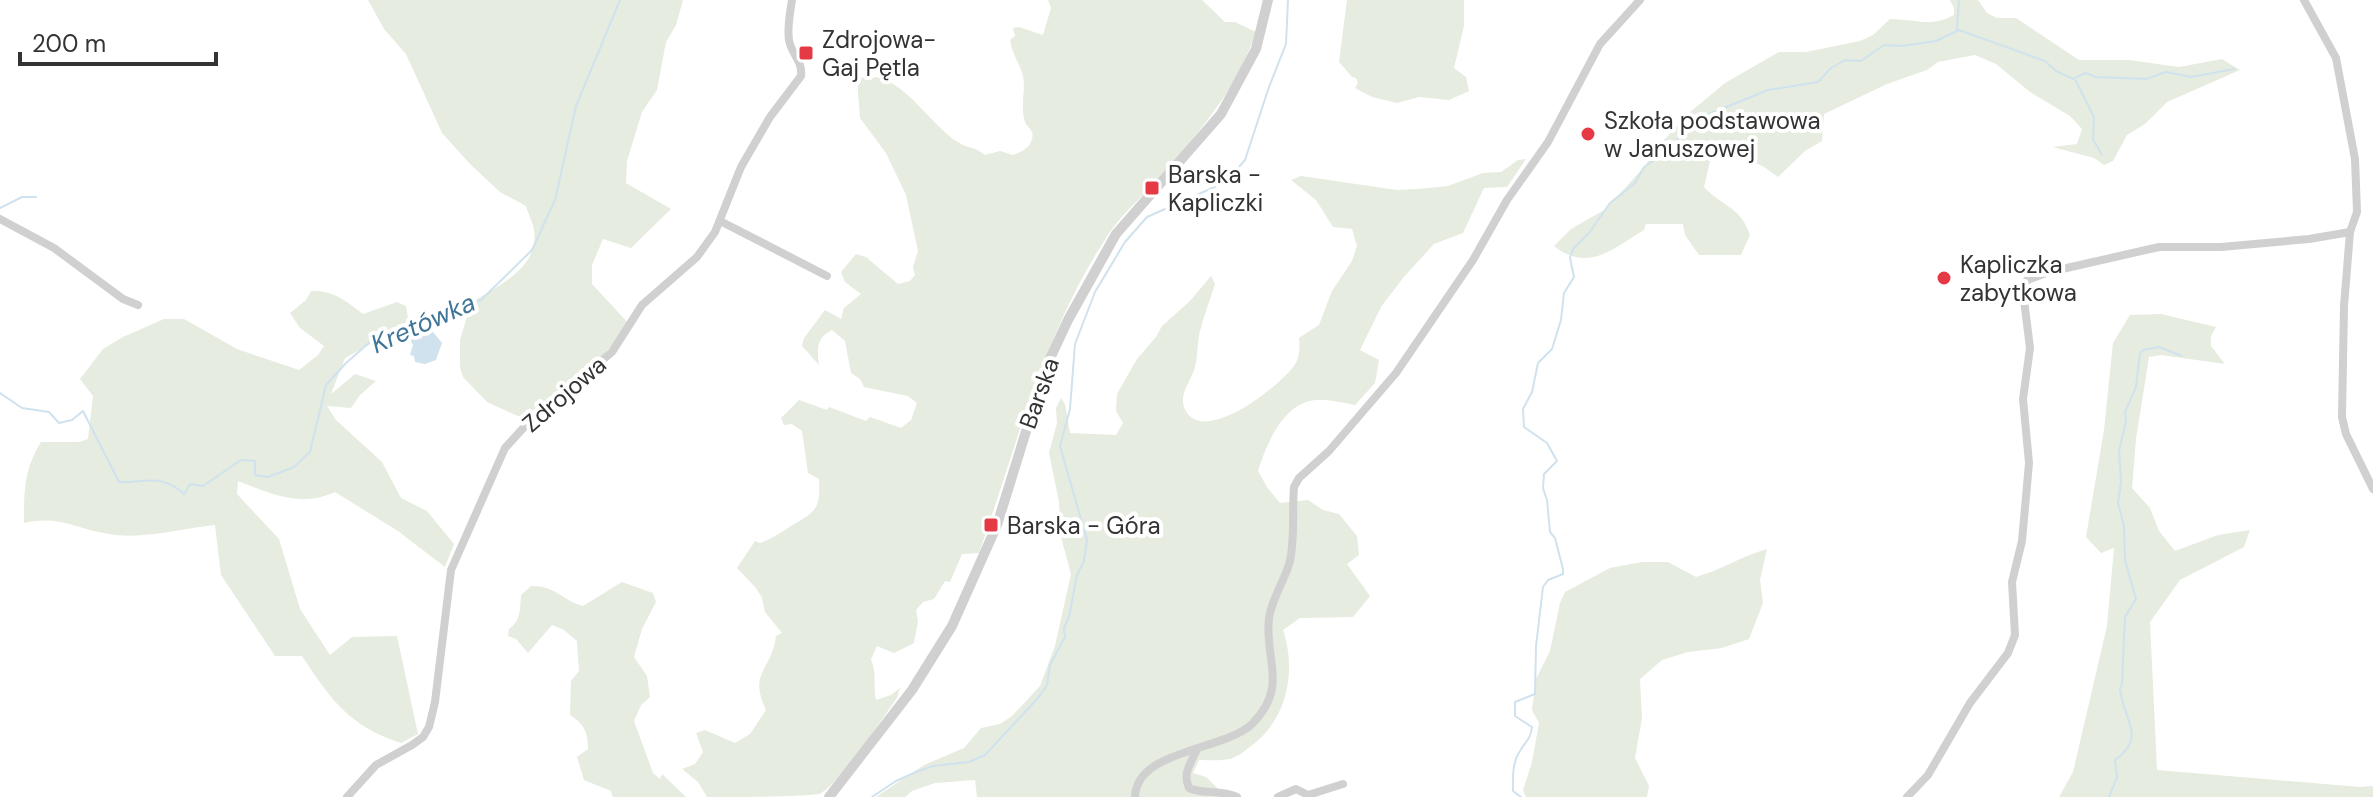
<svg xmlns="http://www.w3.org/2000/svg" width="2373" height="797" viewBox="0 0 2373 797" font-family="'DM Sans',sans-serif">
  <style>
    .green { fill: #e6ecdf }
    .water { fill: #cfe2ee }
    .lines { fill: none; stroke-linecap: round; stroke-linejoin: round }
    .stream { stroke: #cfe2ee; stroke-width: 2 }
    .minor { stroke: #d0d0d0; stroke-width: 8 }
    .tertiary { stroke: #d0d0d0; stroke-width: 10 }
    .poi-dot { fill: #e63946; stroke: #fff; stroke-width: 3 }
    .labels { text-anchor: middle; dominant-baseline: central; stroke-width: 8; stroke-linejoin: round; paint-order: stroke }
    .poi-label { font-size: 24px; fill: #333; stroke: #fff; text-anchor: start }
    .street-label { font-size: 24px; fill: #333; stroke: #fff }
    .water-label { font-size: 26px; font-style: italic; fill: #3f7597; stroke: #fff }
  </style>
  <rect width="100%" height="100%" fill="#fff"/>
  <path class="green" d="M368,0H683L676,25L666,42L657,90L642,112L627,161L626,183L671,209L631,248L603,239L592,265V284L630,325L588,372L522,418L487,402L463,377L460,367V340L471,303C496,287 540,268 534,230C533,222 528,214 526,206L500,192L470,164L442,133L406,54L384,29Z
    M1048,0H1202L1225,22H1235L1256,32C1235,94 1193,139 1151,187C1137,201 1121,216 1110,232C1045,328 1017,445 979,553L962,554L950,582L945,581L934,599L923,602L916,610L918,621L914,643L894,653L877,646L871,659C877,674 873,685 876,700L891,695L900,688L897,698C884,716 836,788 819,794C800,797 731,797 707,797L698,782L682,769L695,764L703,752L696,733L705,730L735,743L750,734L766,710C748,671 771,673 776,636L782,633L765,612L762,598L756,588L737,568L755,541L760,543C771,539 779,534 788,528C813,512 821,513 819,479L808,473L802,431L792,424L784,425L781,418L799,400L827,410L829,407L866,421L870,417L901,428L911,420L917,403L908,396L864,387L860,379L851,373L845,341L832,330C816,338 817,348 819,365L802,346L804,338L825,310L841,319L844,308L861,294L845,282L841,272L856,254L866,257L898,284L910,281L915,275L913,267L918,251L906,195L886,153L860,118L857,79C900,64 929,129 963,145C973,149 975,147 985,155L1000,151L1013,155C1021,152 1030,148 1032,139C1035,130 1027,128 1025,122C1020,108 1026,87 1023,76C1020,64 1012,54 1010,40L1015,36L1013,28L1019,27L1043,35L1051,8Z
    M1347,0H1464V26L1454,68L1466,77L1469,91L1449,100L1419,97L1397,103L1372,97L1355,88L1358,83L1356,78L1352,77L1339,62Z
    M1950,0H1978L1987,13L1997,18H2016L2079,60H2129L2179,67L2222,59L2240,70L2167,102L2145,124L2127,135L2113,161L2104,165L2094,158L2053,147L2077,144L2082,129L2070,116L2030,92L1996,64L1975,55L1938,62L1927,70L1887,84L1824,114L1822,141L1805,151L1778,177L1764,167L1714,144L1704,187C1724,208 1740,206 1750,235L1741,255H1699L1685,235L1683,224H1646L1644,230C1612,249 1588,273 1554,246L1571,229L1606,209L1644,167L1663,141L1689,113L1725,83L1779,52H1806L1860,41L1873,35L1890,19C1915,19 1931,28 1954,15V8Z
    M1526,159L1507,187L1484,188L1463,233L1434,244L1403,278L1381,307L1360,350L1379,360L1375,383L1355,405C1343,403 1329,399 1316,400C1284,402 1266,444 1258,471L1267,487L1280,503L1308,500L1323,510L1339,514L1357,536L1359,555L1347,564L1370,596L1353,617L1300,618L1283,630C1297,671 1287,720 1251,746C1245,751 1237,757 1230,759C1220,761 1208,760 1199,760L1193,773L1206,777L1226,797H977L975,780L935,783L912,791L905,797H876L924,765L964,748L981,728L1000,724L1012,716L1040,686L1055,646L1071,574L1061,537L1059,502L1049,453L1057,423L1056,408L1061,398L1065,404L1070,433L1116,435L1123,423L1116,411L1117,394L1137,359L1156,337L1162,326L1190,301L1211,276L1215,284C1210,300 1204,315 1200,331C1197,343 1198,355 1195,367C1192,380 1179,393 1184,407C1199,449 1278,388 1293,367C1300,358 1300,349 1299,338L1319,325L1332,291L1352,261L1357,246L1352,229L1333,227L1316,200L1291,180L1301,176L1397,190L1417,189L1448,186L1483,173L1501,172L1518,160Z
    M311,291C333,290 346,301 363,314L397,302L406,306L409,323L345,358L331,394L355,374L376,381L360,395L351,408L327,406L336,420L382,462L401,498L427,511L454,544L445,567L398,531L335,492C300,508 271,494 238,481L237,494L279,539L300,609L330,655L352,637L397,636L418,734L401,743C349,726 331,700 302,656H275L221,575L215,525C181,528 144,540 109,534C75,529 61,515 24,523C24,492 24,469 41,442H79L88,439L93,396L80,379L103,349L123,337L164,319H184L237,349L299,370L318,355L324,346L300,328L290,313L306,300Z
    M2161,314L2216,327L2211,336V346L2225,364L2161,355L2149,357L2136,439L2132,488L2150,508L2159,531L2175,551L2218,535L2250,530L2244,547L2180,580L2150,622L2157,770L2360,787L2373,786V797H2059L2073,772L2107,626L2114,548L2101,553L2086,537L2104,430L2113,343L2130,315Z
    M1767,549L1760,580L1763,603L1749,639L1722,648L1688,652L1662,660L1640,679L1642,718L1635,758L1649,786L1647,797H1526L1523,790L1532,762L1539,723L1532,710L1536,679L1550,651L1560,603L1565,592L1610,568L1642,562H1668L1696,577C1721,570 1742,556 1767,549Z
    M622,582L653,593L656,602L642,629L634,657L647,676L650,697L641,705L634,721L653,773L660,779L662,774L686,797H613L611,791L584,780L577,757L588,749C588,732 584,724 570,715L571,681L579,671L577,641L564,630L552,625L528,653L516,639L508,636L509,629C521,621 520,609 521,595L531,586C557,586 561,600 583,606Z"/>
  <path class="water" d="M409,323L422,324L425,328L423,333L433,332L442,343L436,360L425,364L415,362L414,356L410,355L413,345L408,336L411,332Z"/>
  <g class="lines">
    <path class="stream" d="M1957,30L1959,0
      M2076,81L2094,117L2093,139L2102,155
      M0,208L22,197H36
      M0,393L22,408L49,412L59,423L72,420L83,411L119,482C146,483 161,473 184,494L190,484L203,486L241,460L255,461V475L268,477L294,467L310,452L326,385L346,363L370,342L481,300L532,250L555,200L576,106L620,0
      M872,797L896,781L916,772L933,766L969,762L985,755L1038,698L1047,685L1050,665L1065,637L1064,628L1069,617L1077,575L1084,561L1087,540L1060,446L1070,409L1075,344L1095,292L1125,242L1147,217L1226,182L1245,160L1269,87L1286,44L1288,0
      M1521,797L1513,791C1513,778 1512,762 1520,751C1526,741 1531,738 1532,727L1515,716V702L1535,694L1536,646L1543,587L1548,580L1563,574V569L1555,538L1550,532L1547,500L1543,488L1544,474L1557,461L1547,443L1524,427L1523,409L1532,392L1538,363L1552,349L1561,320L1564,293L1574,277L1570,258L1573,249L1589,233L1610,203L1635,183L1644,167L1668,151L1692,121L1768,90L1818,82L1831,68L1845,60L1861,61L1884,45L1902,46L1936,41L1959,30L2045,61L2056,71L2073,79L2086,73L2096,77L2146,79L2166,72L2191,77L2234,69
      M2109,797L2117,777L2115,760C2148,737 2122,717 2120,689L2122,684L2125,617L2136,599L2125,560L2124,526L2118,503L2121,482L2119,451L2126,421L2125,412L2136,387L2140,353L2143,350L2159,347L2182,356"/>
    <path class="minor" d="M2304,0L2336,58L2355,159L2357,212L2350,232L2344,306L2342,417L2346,434L2373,489
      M0,219L54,248L123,299L138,305
      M720,221L827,276
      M1197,749C1191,764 1182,772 1189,788C1205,795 1219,789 1237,797
      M1308,795L1343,784
      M347,797L376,765L412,745L423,737L429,727L435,702L451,570L505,448L526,425L612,352L642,305L697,257L715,232L741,167L770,117L801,76C803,61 791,54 789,40C787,27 790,13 792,0
      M1135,797C1136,749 1226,751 1253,723C1289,686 1264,659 1269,618C1272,598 1285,580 1290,561C1295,537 1292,512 1294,487L1299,478L1329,451L1396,373L1473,260L1507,200L1548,142L1600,44L1640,0
      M1278,797L1296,789L1312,797
      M1907,797L1928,775L1970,703L2008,653L2015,635L2012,582L2022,541L2029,463L2023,399L2030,348L2023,292L2027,280L2049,272L2159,247H2221L2309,239L2350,232"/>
    <path class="tertiary" d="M829,797L912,690L952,626L997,525L1046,367L1068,320L1116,234L1221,114L1256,49L1268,0"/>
  </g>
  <g class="poi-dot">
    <rect x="798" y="45" width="16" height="16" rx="4"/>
    <circle cx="1588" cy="134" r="8"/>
    <rect x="1144" y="180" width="16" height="16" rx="4"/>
    <circle cx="1944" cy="278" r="8"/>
    <rect x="983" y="517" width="16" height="16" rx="4"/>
  </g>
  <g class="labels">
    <g class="poi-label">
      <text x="822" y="39">Zdrojowa-<tspan x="822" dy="28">Gaj Pętla</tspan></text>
      <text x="1604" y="120">Szkoła podstawowa<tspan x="1604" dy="28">w Januszowej</tspan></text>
      <text x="1168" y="174">Barska -<tspan x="1168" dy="28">Kapliczki</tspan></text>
      <text x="1960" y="264">Kapliczka<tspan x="1960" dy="28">zabytkowa</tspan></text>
      <text x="1007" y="525">Barska - Góra</text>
    </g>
    <g class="street-label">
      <text transform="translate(1039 393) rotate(-70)">Barska</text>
      <text transform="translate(564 394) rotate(-41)">Zdrojowa</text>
    </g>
    <g class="water-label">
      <text transform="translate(423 323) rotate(-24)">Kretówka</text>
    </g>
  </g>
  <path d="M20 52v12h196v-12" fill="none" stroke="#333333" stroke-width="4"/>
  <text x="32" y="52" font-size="24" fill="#333333" stroke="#ffffff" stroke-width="6" paint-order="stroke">200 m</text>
</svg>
